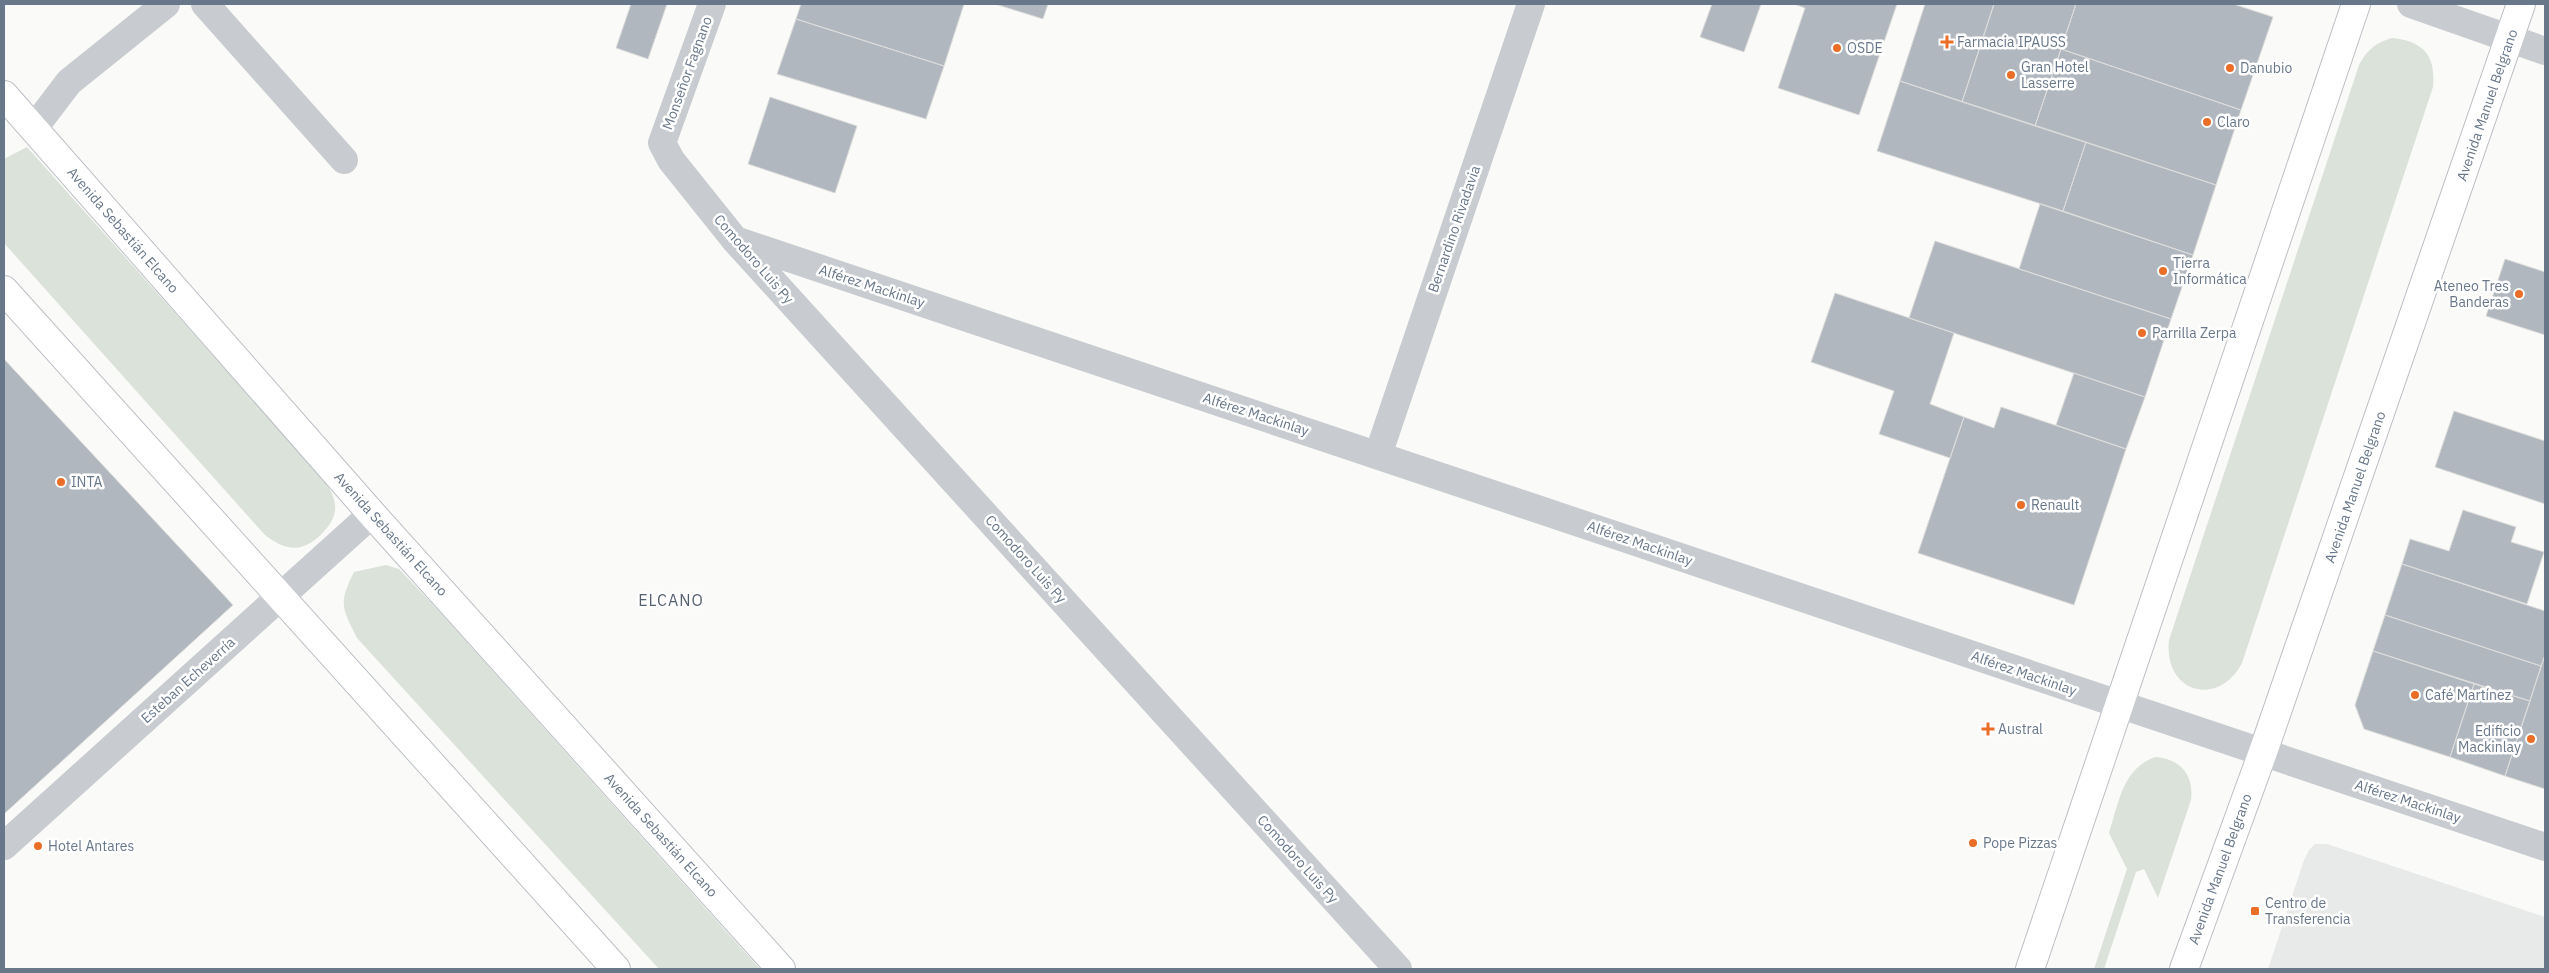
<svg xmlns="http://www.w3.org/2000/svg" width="2549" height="973" viewBox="0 0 2549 973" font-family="'IBM Plex Sans',sans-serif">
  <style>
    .built { fill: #e8e9e9 }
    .green { fill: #dbe2d9 }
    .building { fill: #b1b7bf; stroke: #dcdcda }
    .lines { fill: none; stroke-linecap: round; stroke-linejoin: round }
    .secondary-casing { stroke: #bcc0c6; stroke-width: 30 }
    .street { stroke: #c8cbcf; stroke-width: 28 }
    .secondary { stroke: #fff; stroke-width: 28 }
    .poi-dot { fill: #ea6d28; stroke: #fff; stroke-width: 2 }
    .labels { text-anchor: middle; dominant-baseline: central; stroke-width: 5; stroke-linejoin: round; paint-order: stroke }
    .poi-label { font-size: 14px; fill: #68778a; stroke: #fff; text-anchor: start }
    .street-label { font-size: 14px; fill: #68778a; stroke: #fff }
    .quarter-label { font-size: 16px; letter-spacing: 1px; fill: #56616f; stroke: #fff }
  </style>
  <rect width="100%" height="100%" fill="#fafaf8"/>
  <path class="built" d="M2315,844H2327L2545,917V969H2268L2304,860L2309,850Z"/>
  <path class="green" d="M2392,38C2423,41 2436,55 2433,87L2242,663C2218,709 2163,692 2169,640L2359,65C2367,50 2375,43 2392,38Z
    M27,147L324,480C329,488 334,495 335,505C336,514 332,522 326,529C306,553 287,553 264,534L4,243V159Z
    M386,565L399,569L437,609L760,969H659L357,638C342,608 338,604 354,572Z
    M2155,757C2181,759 2194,775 2191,800L2158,898L2144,869L2136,872L2104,969H2094L2127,869L2109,833C2119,803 2122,769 2155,757Z"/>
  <path class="building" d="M631,4H667L648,59L616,48Z
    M801,4H964L944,66L796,19Z
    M995,4H1048L1043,19Z
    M1712,4H1761L1744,52L1700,37Z
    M1794,4H1897L1859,115L1778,88L1805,8Z
    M1925,4H1994L1962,102L1900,81Z
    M1994,4H2076L2035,126L1962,102Z
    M2076,4H2233L2273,17L2241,110L2061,49Z
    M796,19L944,66L926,119L777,74Z
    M2061,49L2241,110L2216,185L2035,126Z
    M1900,81L2086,142L2063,211L1877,151Z
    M770,97L857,126L835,193L748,164Z
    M2086,142L2216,185L2193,255L2063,211Z
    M2040,204L2193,255L2171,319L2019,269Z
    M1935,241L2171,319L2145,397L1909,318Z
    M2505,259L2545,272V335L2486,316Z
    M1835,293L1954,333L1930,404L1964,417L1950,458L1879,434L1894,391L1811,362Z
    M4,359L233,605L4,814Z
    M2074,373L2145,397L2126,449L2056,425Z
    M2001,407L2126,449L2074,605L1918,553L1964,417L1994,428Z
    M2454,411L2545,441V504L2435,467Z
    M2463,510L2516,527L2511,542L2544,552L2527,604L2402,564L2410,539L2449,551Z
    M2402,564L2545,611V655L2541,666L2385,615Z
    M2385,615L2541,666L2530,701L2373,651Z
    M2373,651L2474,684L2450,757L2364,729L2355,705Z
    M2545,655V789L2505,776Z
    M2474,684L2530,701L2505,776L2450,757Z"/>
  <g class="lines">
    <g class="secondary-casing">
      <path id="secondary" d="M4,95L372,514L781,969
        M4,290L616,969
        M2030,969L2356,4
        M2184,969L2263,752L2521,4"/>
    </g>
    <path class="street" d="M205,4L344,160
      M712,4L662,143L671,160L735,240L1398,969
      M2411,4L2545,51
      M34,128L69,82L166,4
      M735,240L2545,847
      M1378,455L1531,4
      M4,846L372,514"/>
    <use href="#secondary" class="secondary"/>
  </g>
  <g class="poi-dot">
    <path d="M1944.5 34.5h5v5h5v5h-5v5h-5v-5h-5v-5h5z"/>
    <circle cx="1837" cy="48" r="5"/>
    <circle cx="2230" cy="68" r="5"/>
    <circle cx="2011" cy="75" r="5"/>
    <circle cx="2207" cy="122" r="5"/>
    <circle cx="2163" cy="271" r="5"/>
    <circle cx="2519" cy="294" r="5"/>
    <circle cx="2142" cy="333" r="5"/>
    <circle cx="61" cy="482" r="5"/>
    <circle cx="2021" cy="505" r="5"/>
    <circle cx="2415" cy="695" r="5"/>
    <path d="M1985.5 721.5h5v5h5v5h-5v5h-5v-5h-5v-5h5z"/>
    <circle cx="2531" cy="739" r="5"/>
    <circle cx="1973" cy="843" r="5"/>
    <circle cx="38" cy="846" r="5"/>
    <rect x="2250" y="906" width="10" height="10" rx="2.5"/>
  </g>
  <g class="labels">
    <g class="poi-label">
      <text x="1957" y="42">Farmacia IPAUSS</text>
      <text x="1847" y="48">OSDE</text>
      <text x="2021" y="67">Gran Hotel<tspan x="2021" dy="16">Lasserre</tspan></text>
      <text x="2240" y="68">Danubio</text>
      <text x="2217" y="122">Claro</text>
      <text x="2173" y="263">Tierra<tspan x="2173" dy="16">Informática</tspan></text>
      <text x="2509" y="286" text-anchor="end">Ateneo Tres<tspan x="2509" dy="16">Banderas</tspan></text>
      <text x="2152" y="333">Parrilla Zerpa</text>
      <text x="71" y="482">INTA</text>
      <text x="2031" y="505">Renault</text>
      <text x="2425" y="695">Café Martínez</text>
      <text x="1998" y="729">Austral</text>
      <text x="2521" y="731" text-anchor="end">Edificio<tspan x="2521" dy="16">Mackinlay</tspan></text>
      <text x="1983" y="843">Pope Pizzas</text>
      <text x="48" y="846">Hotel Antares</text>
      <text x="2265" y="903">Centro de<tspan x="2265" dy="16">Transferencia</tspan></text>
    </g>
    <g class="street-label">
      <text transform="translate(687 73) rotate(-70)">Monseñor Fagnano</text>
      <text transform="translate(2487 105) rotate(-71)">Avenida Manuel Belgrano</text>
      <text transform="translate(1454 229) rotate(-71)">Bernardino Rivadavia</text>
      <text transform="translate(123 230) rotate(49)">Avenida Sebastián Elcano</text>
      <text transform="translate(754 259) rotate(49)">Comodoro Luis Py</text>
      <text transform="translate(872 286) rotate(18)">Alférez Mackinlay</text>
      <text transform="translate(1256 414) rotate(18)">Alférez Mackinlay</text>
      <text transform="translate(2355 487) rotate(-71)">Avenida Manuel Belgrano</text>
      <text transform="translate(391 534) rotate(48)">Avenida Sebastián Elcano</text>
      <text transform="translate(1640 543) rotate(19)">Alférez Mackinlay</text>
      <text transform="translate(1026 559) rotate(48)">Comodoro Luis Py</text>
      <text transform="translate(2024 673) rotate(19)">Alférez Mackinlay</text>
      <text transform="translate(188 680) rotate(-42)">Esteban Echeverría</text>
      <text transform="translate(2408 801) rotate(18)">Alférez Mackinlay</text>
      <text transform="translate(661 835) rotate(48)">Avenida Sebastián Elcano</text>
      <text transform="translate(1298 859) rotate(48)">Comodoro Luis Py</text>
      <text transform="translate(2220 869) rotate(-70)">Avenida Manuel Belgrano</text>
    </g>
    <g class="quarter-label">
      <text x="671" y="600">ELCANO</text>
    </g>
  </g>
  <rect width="2549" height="973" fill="none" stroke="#68778a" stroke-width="10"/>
</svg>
